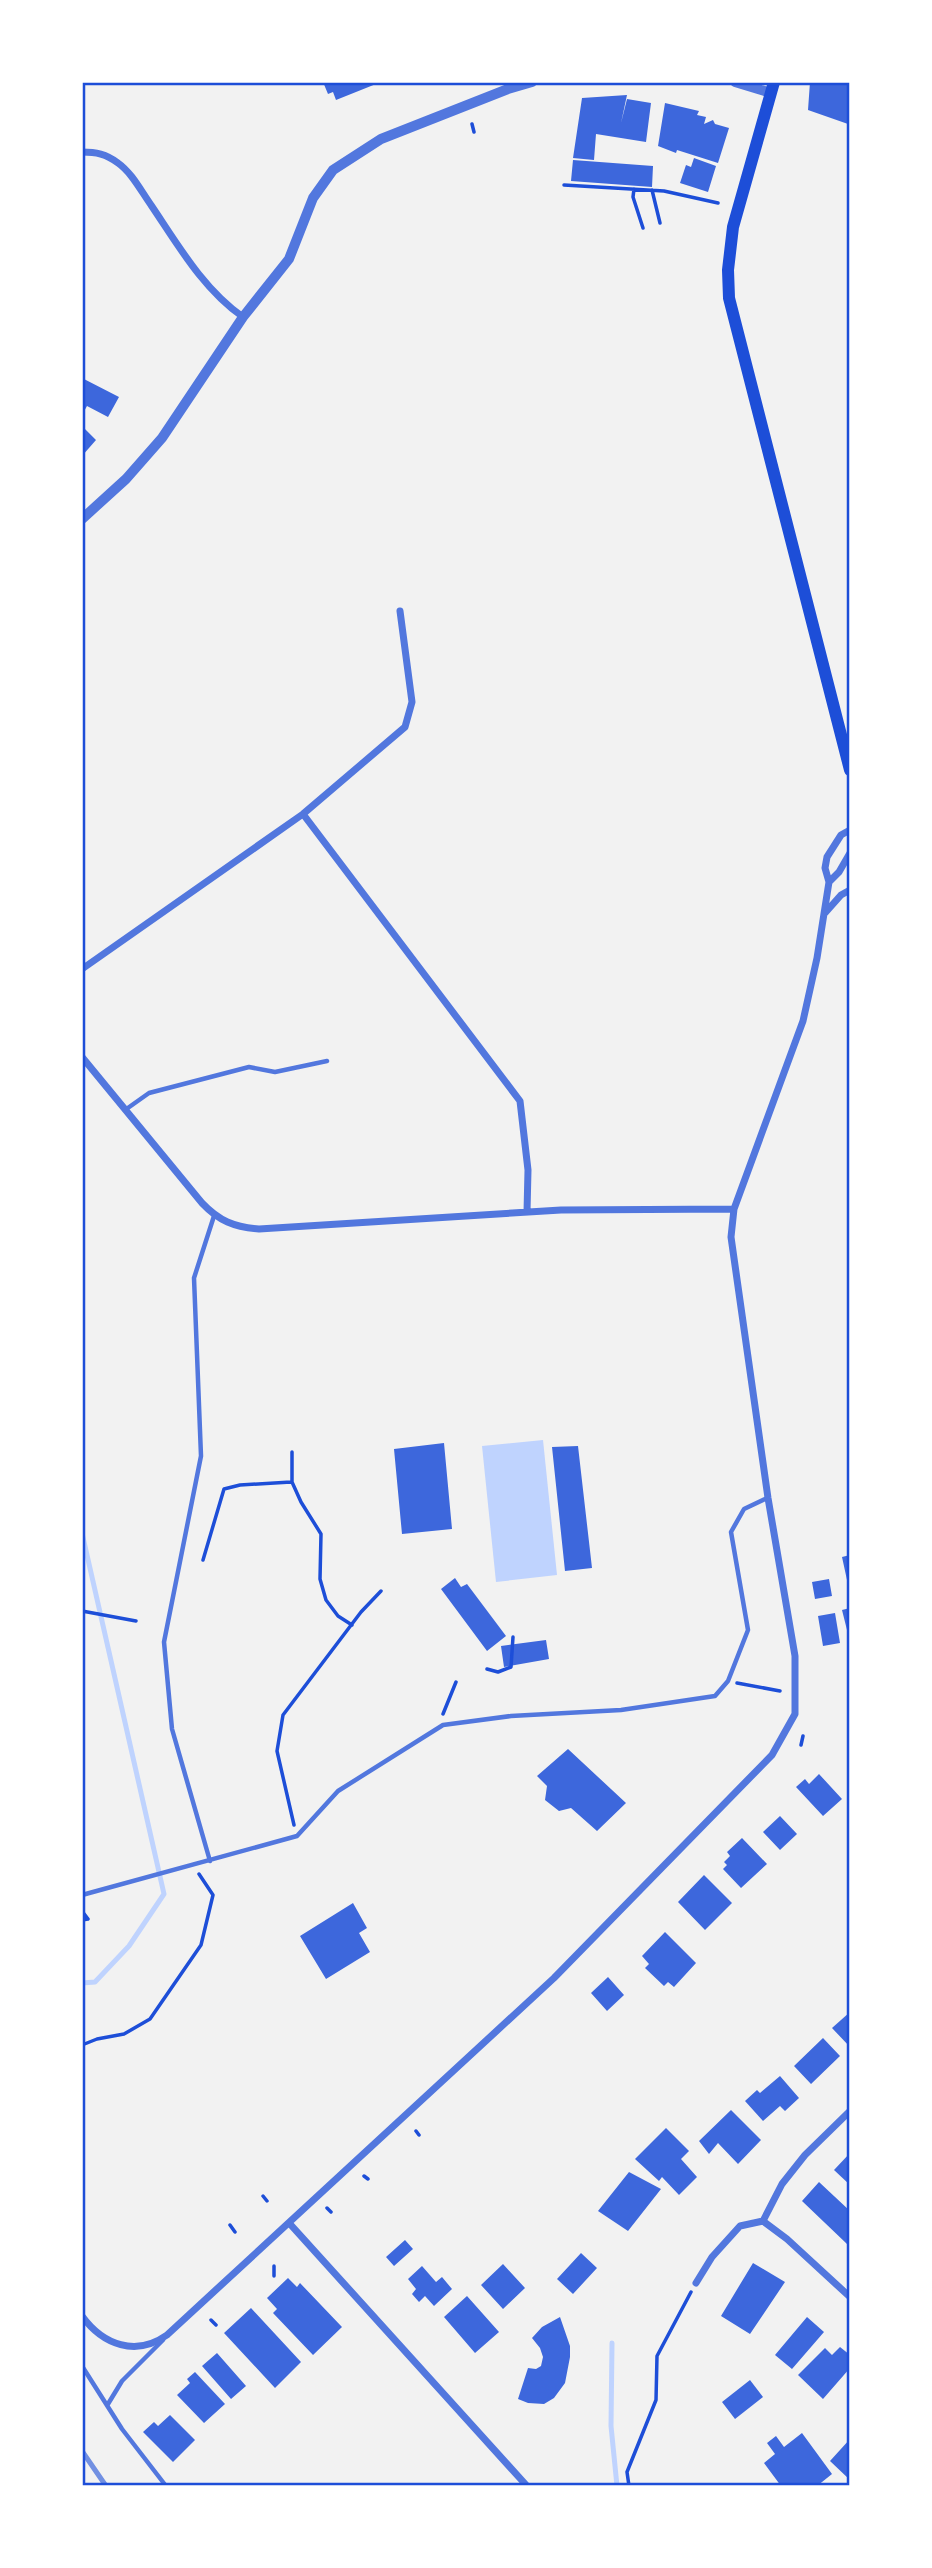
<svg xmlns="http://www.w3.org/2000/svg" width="932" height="2568" viewBox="0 0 932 2568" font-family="Figtree,sans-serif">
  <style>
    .water { fill: #bfd3fe }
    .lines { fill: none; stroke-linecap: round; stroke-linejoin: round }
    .stream { stroke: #bfd3fe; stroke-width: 5 }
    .building { fill: #3d67dc }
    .path { stroke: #1d4ed8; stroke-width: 3.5 }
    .service { stroke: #5277de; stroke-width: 4.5 }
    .minor { stroke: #5277de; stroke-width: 7 }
    .tertiary { stroke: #5277de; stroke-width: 10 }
    .secondary { stroke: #1d4ed8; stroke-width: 12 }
    .rail { stroke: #7290e2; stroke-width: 5 }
    .neatline { fill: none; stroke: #1d4ed8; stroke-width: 2.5 }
  </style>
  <rect width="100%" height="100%" fill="#f2f2f2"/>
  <path class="water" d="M543,1440L557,1575L496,1582L482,1446Z"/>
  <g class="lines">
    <path class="stream" d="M82,1533L164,1894L129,1946L95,1982L82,1983
      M612,2343L611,2426L617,2486"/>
  </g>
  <path class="building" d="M323,82H381L336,100L333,92L328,94Z
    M810,82H850V120L848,124L808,110Z
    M627,95L621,123L627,99L651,103L646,142L596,134L594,160L573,158L582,98Z
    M665,103L699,111L697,115L706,117L704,124L713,120L715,124L729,128L718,163L677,150L676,153L658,146Z
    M694,158L716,166L708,192L680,183L686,165L691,167Z
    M573,160L653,166L652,187L571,181Z
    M82,378L119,397L108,417L87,406L82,415Z
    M82,426L96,440L82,456Z
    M444,1443L452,1529L402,1534L394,1449Z
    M578,1446L592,1568L565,1571L552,1447Z
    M850,1555V1579L847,1580L842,1557Z
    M455,1578L461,1587L467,1584L506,1636L487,1651L441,1589Z
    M829,1579L832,1596L815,1599L812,1582Z
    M850,1608V1638H849L842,1610Z
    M835,1613L840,1643L823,1646L818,1616Z
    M546,1640L549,1659L504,1667L501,1646Z
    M568,1749L626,1803L597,1831L571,1808L559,1811L545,1800L547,1786L537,1776Z
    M819,1774L842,1799L823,1816L796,1787L805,1779L809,1784Z
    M780,1816L797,1834L780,1850L763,1832Z
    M742,1838L767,1864L741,1888L723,1869L727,1865L724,1862L730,1856L727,1852Z
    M704,1875L732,1903L705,1930L678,1902Z
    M353,1903L367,1928L359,1933L370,1952L326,1979L300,1936Z
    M665,1932L696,1963L674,1987L668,1982L664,1986L645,1968L649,1964L642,1956Z
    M608,1977L624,1995L607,2011L591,1993Z
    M850,2012V2047L832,2028Z
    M823,2038L840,2056L811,2084L794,2066Z
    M780,2076L799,2098L785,2111L780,2106L763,2121L745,2101L757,2090L760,2093Z
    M731,2110L761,2140L738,2164L718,2143L709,2154L699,2141Z
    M666,2128L689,2151L681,2159L697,2177L679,2195L662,2177L659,2181L635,2159Z
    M850,2153V2185L834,2170Z
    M629,2172L661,2189L628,2231L598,2211Z
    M819,2182L850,2211V2242L847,2244L802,2201Z
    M405,2240L413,2249L394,2266L386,2257Z
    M581,2253L597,2268L573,2294L557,2279Z
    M753,2263L785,2282L750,2334L721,2316Z
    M503,2264L525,2288L503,2309L481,2285Z
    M422,2266L436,2282L442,2277L452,2289L434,2306L425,2296L419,2302L412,2294L416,2289L408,2279Z
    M288,2278L297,2287L300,2283L342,2327L313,2355L273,2313L277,2309L267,2298Z
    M467,2296L499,2332L475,2353L444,2317Z
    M251,2308L301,2362L275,2388L224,2333Z
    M560,2317L570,2346V2357L565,2383L554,2398L544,2404L528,2403L518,2399L528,2368L536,2369L541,2366L543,2357L540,2348L532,2338L542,2327Z
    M807,2317L824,2332L792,2369L775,2355Z
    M840,2347L850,2355V2368L823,2399L798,2375L825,2348L832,2355Z
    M217,2353L246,2386L231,2399L202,2366Z
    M195,2372L225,2404L204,2423L177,2395L190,2383L187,2379Z
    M750,2380L763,2397L735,2419L722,2402Z
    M170,2415L195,2440L173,2462L143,2432L154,2422L158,2426Z
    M802,2433L832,2474L817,2486H781L764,2463L775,2454L767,2443L776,2436L784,2447Z
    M850,2439V2480L830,2461Z"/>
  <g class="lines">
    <path class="path" d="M472,124L474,132
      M564,185L664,191L718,203
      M634,189L633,197L643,228
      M652,190L660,223
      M292,1452V1482L301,1502L321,1534L320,1579L326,1600L338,1616L352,1625
      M203,1560L224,1489L240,1485L291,1482
      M82,1611L136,1621
      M487,1669L498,1672L511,1667L513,1637
      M737,1683L780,1691
      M443,1714L456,1682
      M801,1745L803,1736
      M294,1825L277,1751L283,1715L361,1612L381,1591
      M82,1836V1844
      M82,1911L88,1919L82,1920
      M82,2045L97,2039L124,2034L150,2019L201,1945L213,1895L199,1874
      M416,2131L419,2135
      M364,2176L368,2179
      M263,2196L267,2201
      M327,2208L331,2212
      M230,2225L235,2232
      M274,2276V2266
      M211,2320L216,2325
      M629,2486L627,2472L656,2400L657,2356L691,2292"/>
    <path class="service" d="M125,1110L149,1093L249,1067L275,1072L327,1061
      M210,1861L172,1729L164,1642L201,1456L194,1278L214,1216
      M82,1895L297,1836L338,1791L443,1725L511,1716L621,1710L715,1696L728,1681L748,1630L731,1532L744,1509L767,1498
      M82,2366L122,2429L166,2486
      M108,2404L122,2381L163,2340"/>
    <path class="minor" d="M82,152C96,152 106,154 118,163C132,173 141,191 151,205C178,245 203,289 243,317
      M303,814L520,1101L528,1170L527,1212
      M829,882L839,872L850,853
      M825,913L841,895L850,890
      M82,969L303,814L405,727L412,702L400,611
      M82,1057L202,1203C219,1221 234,1227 259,1229L561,1210L734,1209
      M763,2221L787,2239L850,2297
      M290,2224L527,2486
      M696,2283L712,2257L740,2226L763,2221L782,2184L805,2155L850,2111
      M82,2316C103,2345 136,2357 167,2335L554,1978L772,1755L795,1714V1656L768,1498L731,1237L734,1209L803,1021L817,958L829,882L825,868L827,857L841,835L850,830"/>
    <path class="tertiary" d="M735,82L771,93
      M82,519L126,479L162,438L243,317L289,259L313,198L333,170L381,139L508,89L532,82"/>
    <path class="secondary" d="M774,82L733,227L728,270L729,298L850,770"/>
    <path class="rail" d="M82,2451L106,2486"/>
  </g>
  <rect width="932" height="2568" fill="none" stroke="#ffffff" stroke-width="168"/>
  <rect x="84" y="84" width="764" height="2400" class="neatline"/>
</svg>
